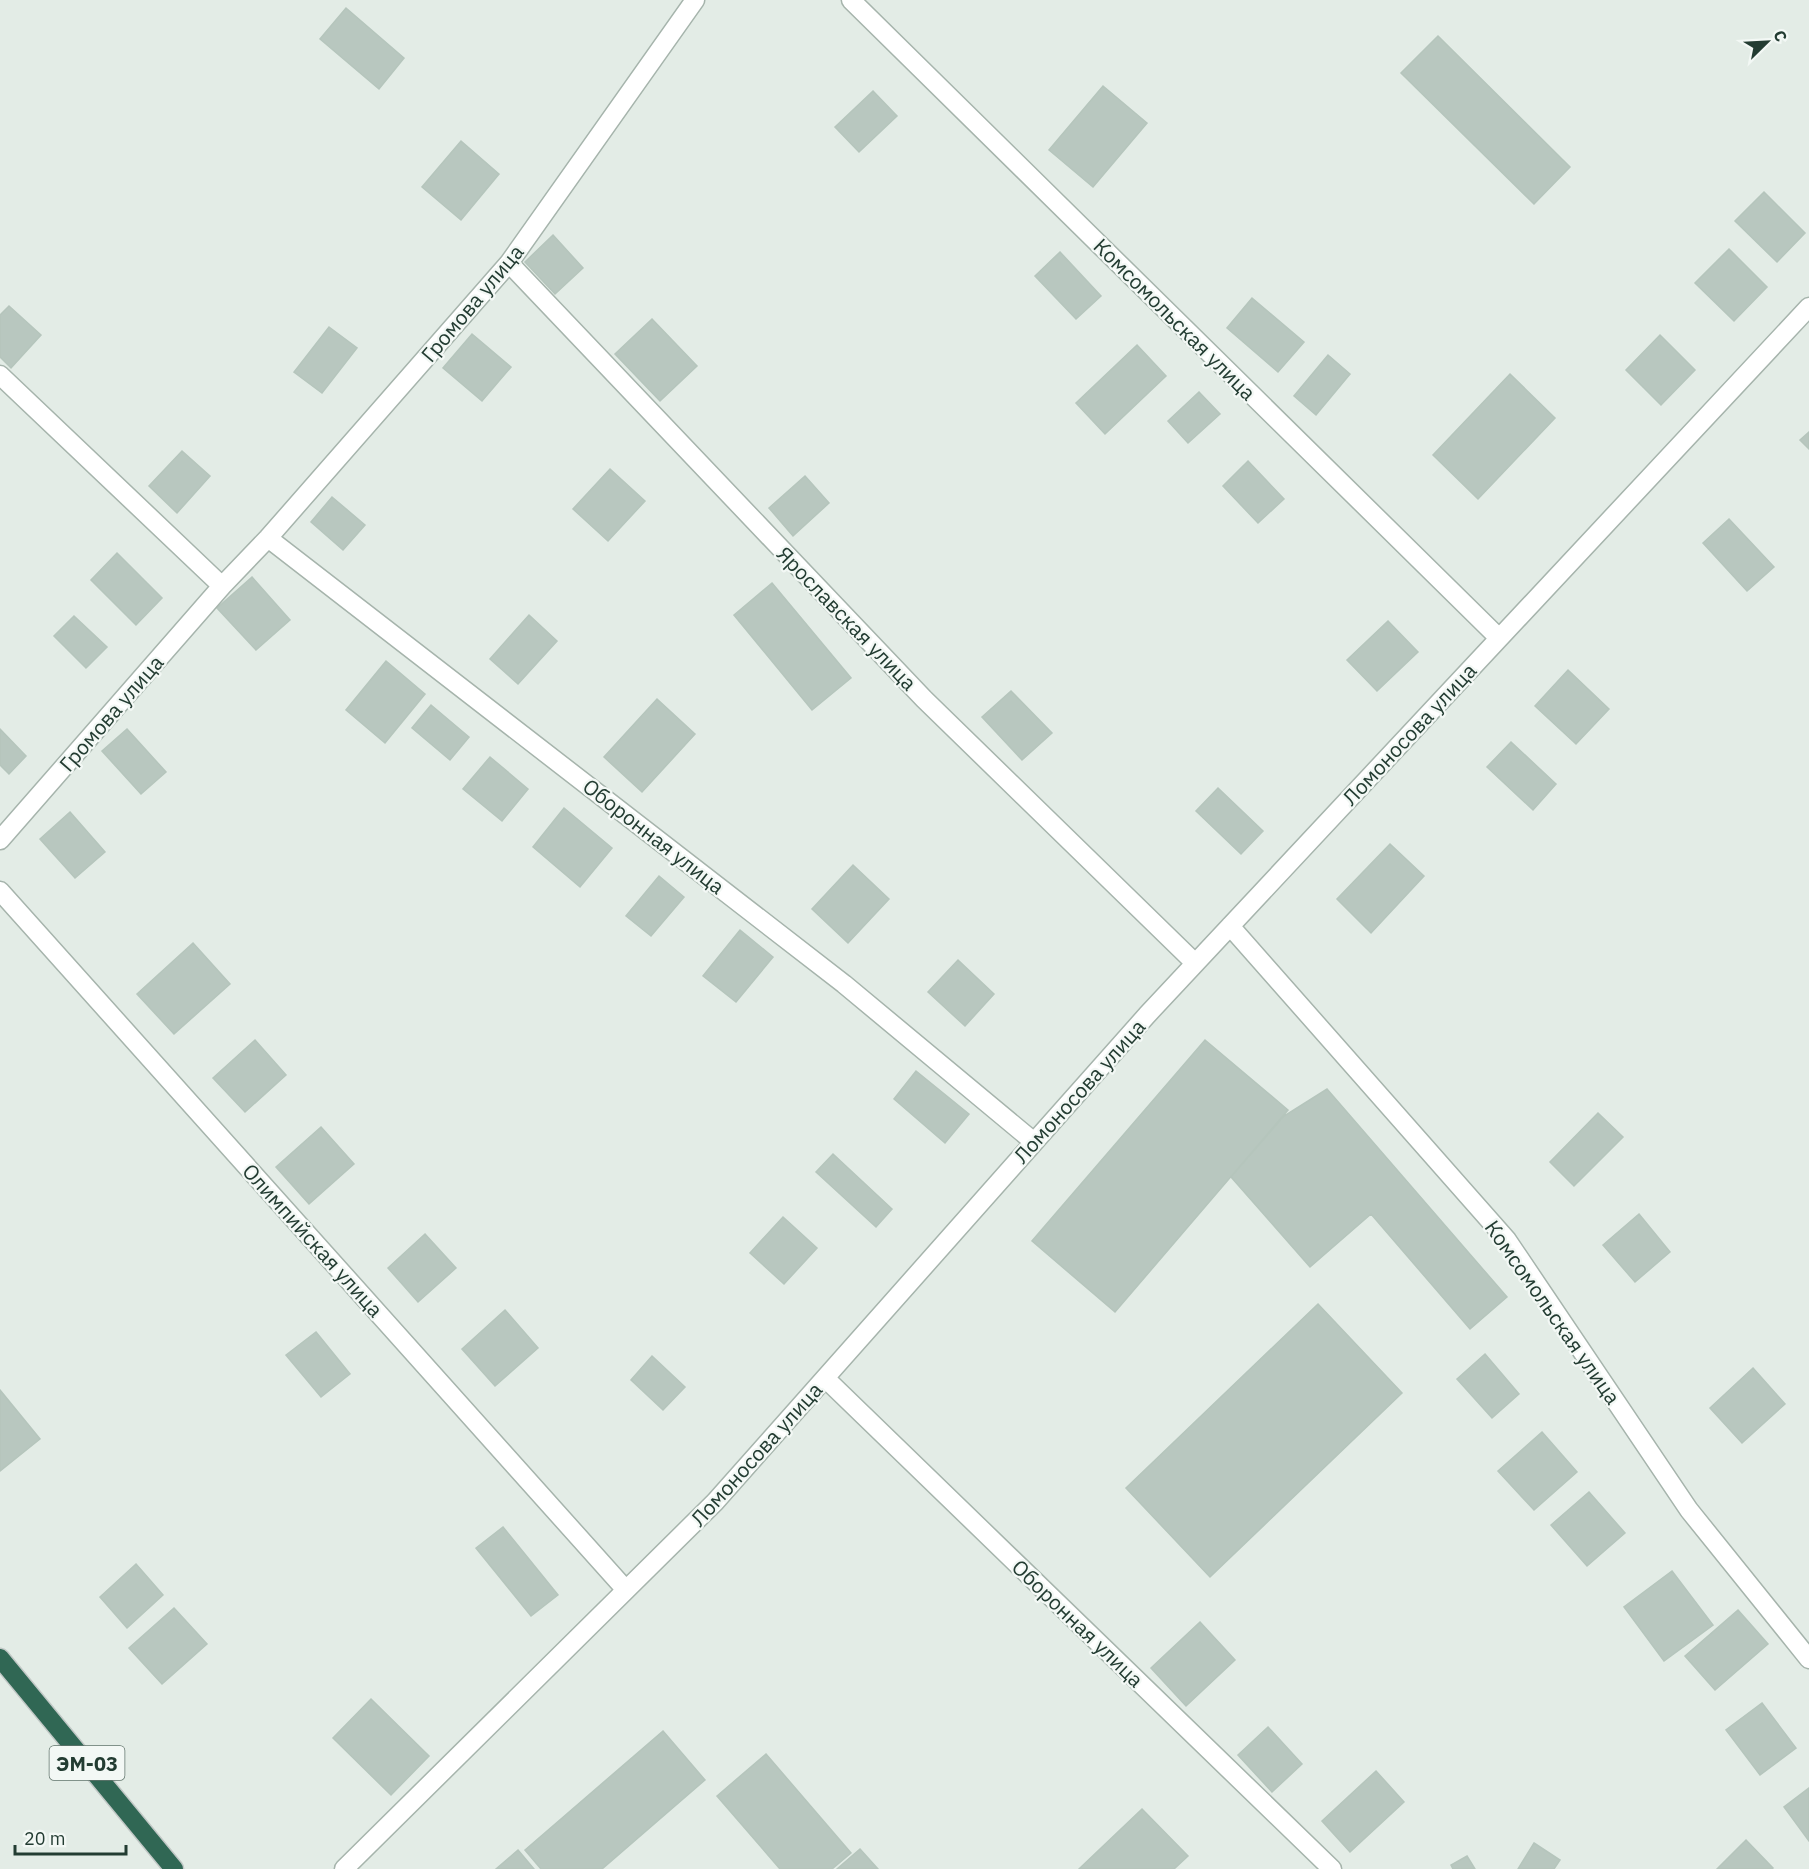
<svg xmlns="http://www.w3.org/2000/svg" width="1809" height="1869" viewBox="0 0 1809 1869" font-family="'IBM Plex Sans',sans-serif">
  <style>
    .building { fill: #b8c7bf; stroke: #b5c5bc; stroke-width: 1.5 }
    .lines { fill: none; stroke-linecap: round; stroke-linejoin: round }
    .minor-casing { stroke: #a6b4ac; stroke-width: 21 }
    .highway-casing { stroke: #c1c8c6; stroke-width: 21 }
    .minor { stroke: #fff; stroke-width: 18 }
    .highway { stroke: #306754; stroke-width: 18 }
    .labels { text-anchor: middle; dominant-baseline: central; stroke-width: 4.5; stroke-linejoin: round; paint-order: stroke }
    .shield { fill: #f3f8f5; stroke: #61746c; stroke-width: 1.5 }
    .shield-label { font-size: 20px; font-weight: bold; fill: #233c32 }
    .street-label { font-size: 21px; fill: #233c32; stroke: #f3f8f5 }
  </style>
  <rect width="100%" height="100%" fill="#e3ece6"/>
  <path class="building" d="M346,8L404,58L379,89L320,39Z
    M1438,36L1570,167L1534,204L1401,73Z
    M1103,86L1147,123L1093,187L1049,150Z
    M873,91L897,116L859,152L835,127Z
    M461,141L499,174L461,220L422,187Z
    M1764,192L1805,233L1777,262L1735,221Z
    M553,235L583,268L555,294L525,262Z
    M1729,249L1767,287L1734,321L1695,283Z
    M1060,252L1101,296L1076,319L1035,276Z
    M1252,298L1304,342L1278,372L1227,328Z
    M9,306L41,335L11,368L0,357V315Z
    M652,319L697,366L660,401L615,354Z
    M329,327L357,348L322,393L294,372Z
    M472,334L511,367L482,401L443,368Z
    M1660,335L1695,370L1661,405L1626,370Z
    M1137,345L1166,376L1105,434L1076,403Z
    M1328,355L1350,374L1316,415L1294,396Z
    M1510,374L1555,418L1478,499L1433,455Z
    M1199,392L1220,414L1188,443L1168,421Z
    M1809,432V449L1800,440Z
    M182,451L210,476L177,513L149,486Z
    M1248,461L1284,499L1258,523L1223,486Z
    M610,469L645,501L608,541L573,509Z
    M805,476L829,503L793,536L769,508Z
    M332,497L365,525L343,550L311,522Z
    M1729,519L1774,567L1747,591L1703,543Z
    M117,553L162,598L136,625L91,580Z
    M252,577L290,620L256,650L217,608Z
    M772,583L851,678L812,710L734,615Z
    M529,615L557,641L518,684L490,659Z
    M74,616L107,647L86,668L54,636Z
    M1388,621L1418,652L1377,691L1347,660Z
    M386,661L425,694L385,743L346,710Z
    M1568,670L1609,709L1576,744L1535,706Z
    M1011,691L1052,733L1022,760L982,717Z
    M657,699L695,734L642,792L604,757Z
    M431,705L469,737L450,760L412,728Z
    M0,729L26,756L9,774L0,765Z
    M127,729L166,772L141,794L102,751Z
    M1511,742L1556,784L1533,810L1487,767Z
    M490,757L528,789L502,821L463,789Z
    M1218,788L1263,831L1241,854L1196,811Z
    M564,808L612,848L580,887L533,847Z
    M70,812L105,852L75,878L40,839Z
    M1390,844L1424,876L1371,933L1337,899Z
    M853,865L889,899L848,943L812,909Z
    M659,876L684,897L651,936L626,916Z
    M740,930L773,957L736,1002L703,976Z
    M193,943L230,984L174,1034L137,994Z
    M958,960L994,994L965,1026L928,992Z
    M255,1040L286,1075L245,1112L213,1078Z
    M1205,1040L1288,1110L1115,1312L1032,1241Z
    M916,1071L969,1114L945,1143L894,1099Z
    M1327,1089L1507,1297L1470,1329L1371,1214L1310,1267L1231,1177L1284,1116Z
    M1598,1113L1623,1137L1574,1186L1550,1162Z
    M321,1127L354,1164L309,1204L276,1167Z
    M833,1154L892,1209L876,1227L816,1172Z
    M1639,1214L1670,1252L1635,1282L1603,1245Z
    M783,1217L817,1248L784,1284L750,1253Z
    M425,1234L456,1268L418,1302L388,1268Z
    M1318,1304L1402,1393L1210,1577L1126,1488Z
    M505,1310L538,1348L495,1386L462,1349Z
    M316,1332L350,1374L321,1397L286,1355Z
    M1485,1354L1519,1394L1492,1418L1457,1379Z
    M652,1356L685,1387L663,1410L631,1380Z
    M1753,1368L1785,1404L1742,1443L1710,1408Z
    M0,1390L40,1439L0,1471Z
    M1542,1432L1577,1472L1534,1510L1498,1471Z
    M1589,1492L1625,1533L1587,1566L1551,1525Z
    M503,1527L558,1595L531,1616L476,1548Z
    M136,1564L163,1595L127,1628L100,1597Z
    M1672,1571L1713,1625L1664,1661L1624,1607Z
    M174,1608L207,1644L162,1684L129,1648Z
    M1738,1610L1768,1644L1715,1690L1685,1656Z
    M1200,1622L1235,1660L1186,1706L1151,1668Z
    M371,1699L429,1756L391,1795L333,1738Z
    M1762,1703L1796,1748L1760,1775L1726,1730Z
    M1268,1727L1302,1764L1272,1792L1238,1755Z
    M663,1731L705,1780L602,1869H541L525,1850Z
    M766,1754L851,1853L832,1869H780L717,1796Z
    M1376,1771L1404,1802L1350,1852L1322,1821Z
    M1809,1788V1841L1784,1807Z
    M1142,1809L1188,1856L1174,1869H1079Z
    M1746,1840L1773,1868L1772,1869H1717Z
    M1534,1843L1560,1860L1554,1869H1518Z
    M860,1849L878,1869H837Z
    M518,1850L534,1869H496Z
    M1467,1856L1475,1869H1453L1451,1865Z"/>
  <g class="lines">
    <g class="minor-casing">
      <path id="minor" d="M851,0L1499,638
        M509,263L924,699L1195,963
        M0,375L222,586
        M268,538L844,984L1034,1142
        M0,840L222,586L268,538L509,263L695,0
        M0,891L626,1590
        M1230,926L1507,1240L1689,1510L1809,1659
        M825,1378L1332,1869
        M344,1869L715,1502L1147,1015L1809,307"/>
    </g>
    <g class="highway-casing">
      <path id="highway" d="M0,1658L174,1869"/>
    </g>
    <use href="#minor" class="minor"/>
    <use href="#highway" class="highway"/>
  </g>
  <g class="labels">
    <rect class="shield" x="49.5" y="1746" width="75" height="34" rx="4.5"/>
    <g class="shield-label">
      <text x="87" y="1763">ЭМ-03</text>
    </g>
    <g class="street-label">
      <text transform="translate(472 303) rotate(-50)">Громова улица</text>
      <text transform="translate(1175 319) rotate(45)">Комсомольская улица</text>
      <text transform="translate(847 618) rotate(46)">Ярославская улица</text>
      <text transform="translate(111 713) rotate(-49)">Громова улица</text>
      <text transform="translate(1409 734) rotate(-47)">Ломоносова улица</text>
      <text transform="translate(654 836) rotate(38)">Оборонная улица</text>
      <text transform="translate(1079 1091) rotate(-48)">Ломоносова улица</text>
      <text transform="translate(313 1240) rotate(48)">Олимпийская улица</text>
      <text transform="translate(1553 1312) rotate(55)">Комсомольская улица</text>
      <text transform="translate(756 1454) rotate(-48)">Ломоносова улица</text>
      <text transform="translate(1078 1623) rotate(44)">Оборонная улица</text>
    </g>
  </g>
  <g transform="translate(1767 42) rotate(66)" stroke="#f3f8f5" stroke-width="4.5" paint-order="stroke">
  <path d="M0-4.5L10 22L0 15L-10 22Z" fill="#233c32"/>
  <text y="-9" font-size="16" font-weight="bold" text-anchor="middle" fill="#233c32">С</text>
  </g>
  <path d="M15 1845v9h111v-9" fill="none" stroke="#233c32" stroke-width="3"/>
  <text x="24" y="1845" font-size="18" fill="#233c32" stroke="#f3f8f5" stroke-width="4.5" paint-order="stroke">20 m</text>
</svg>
